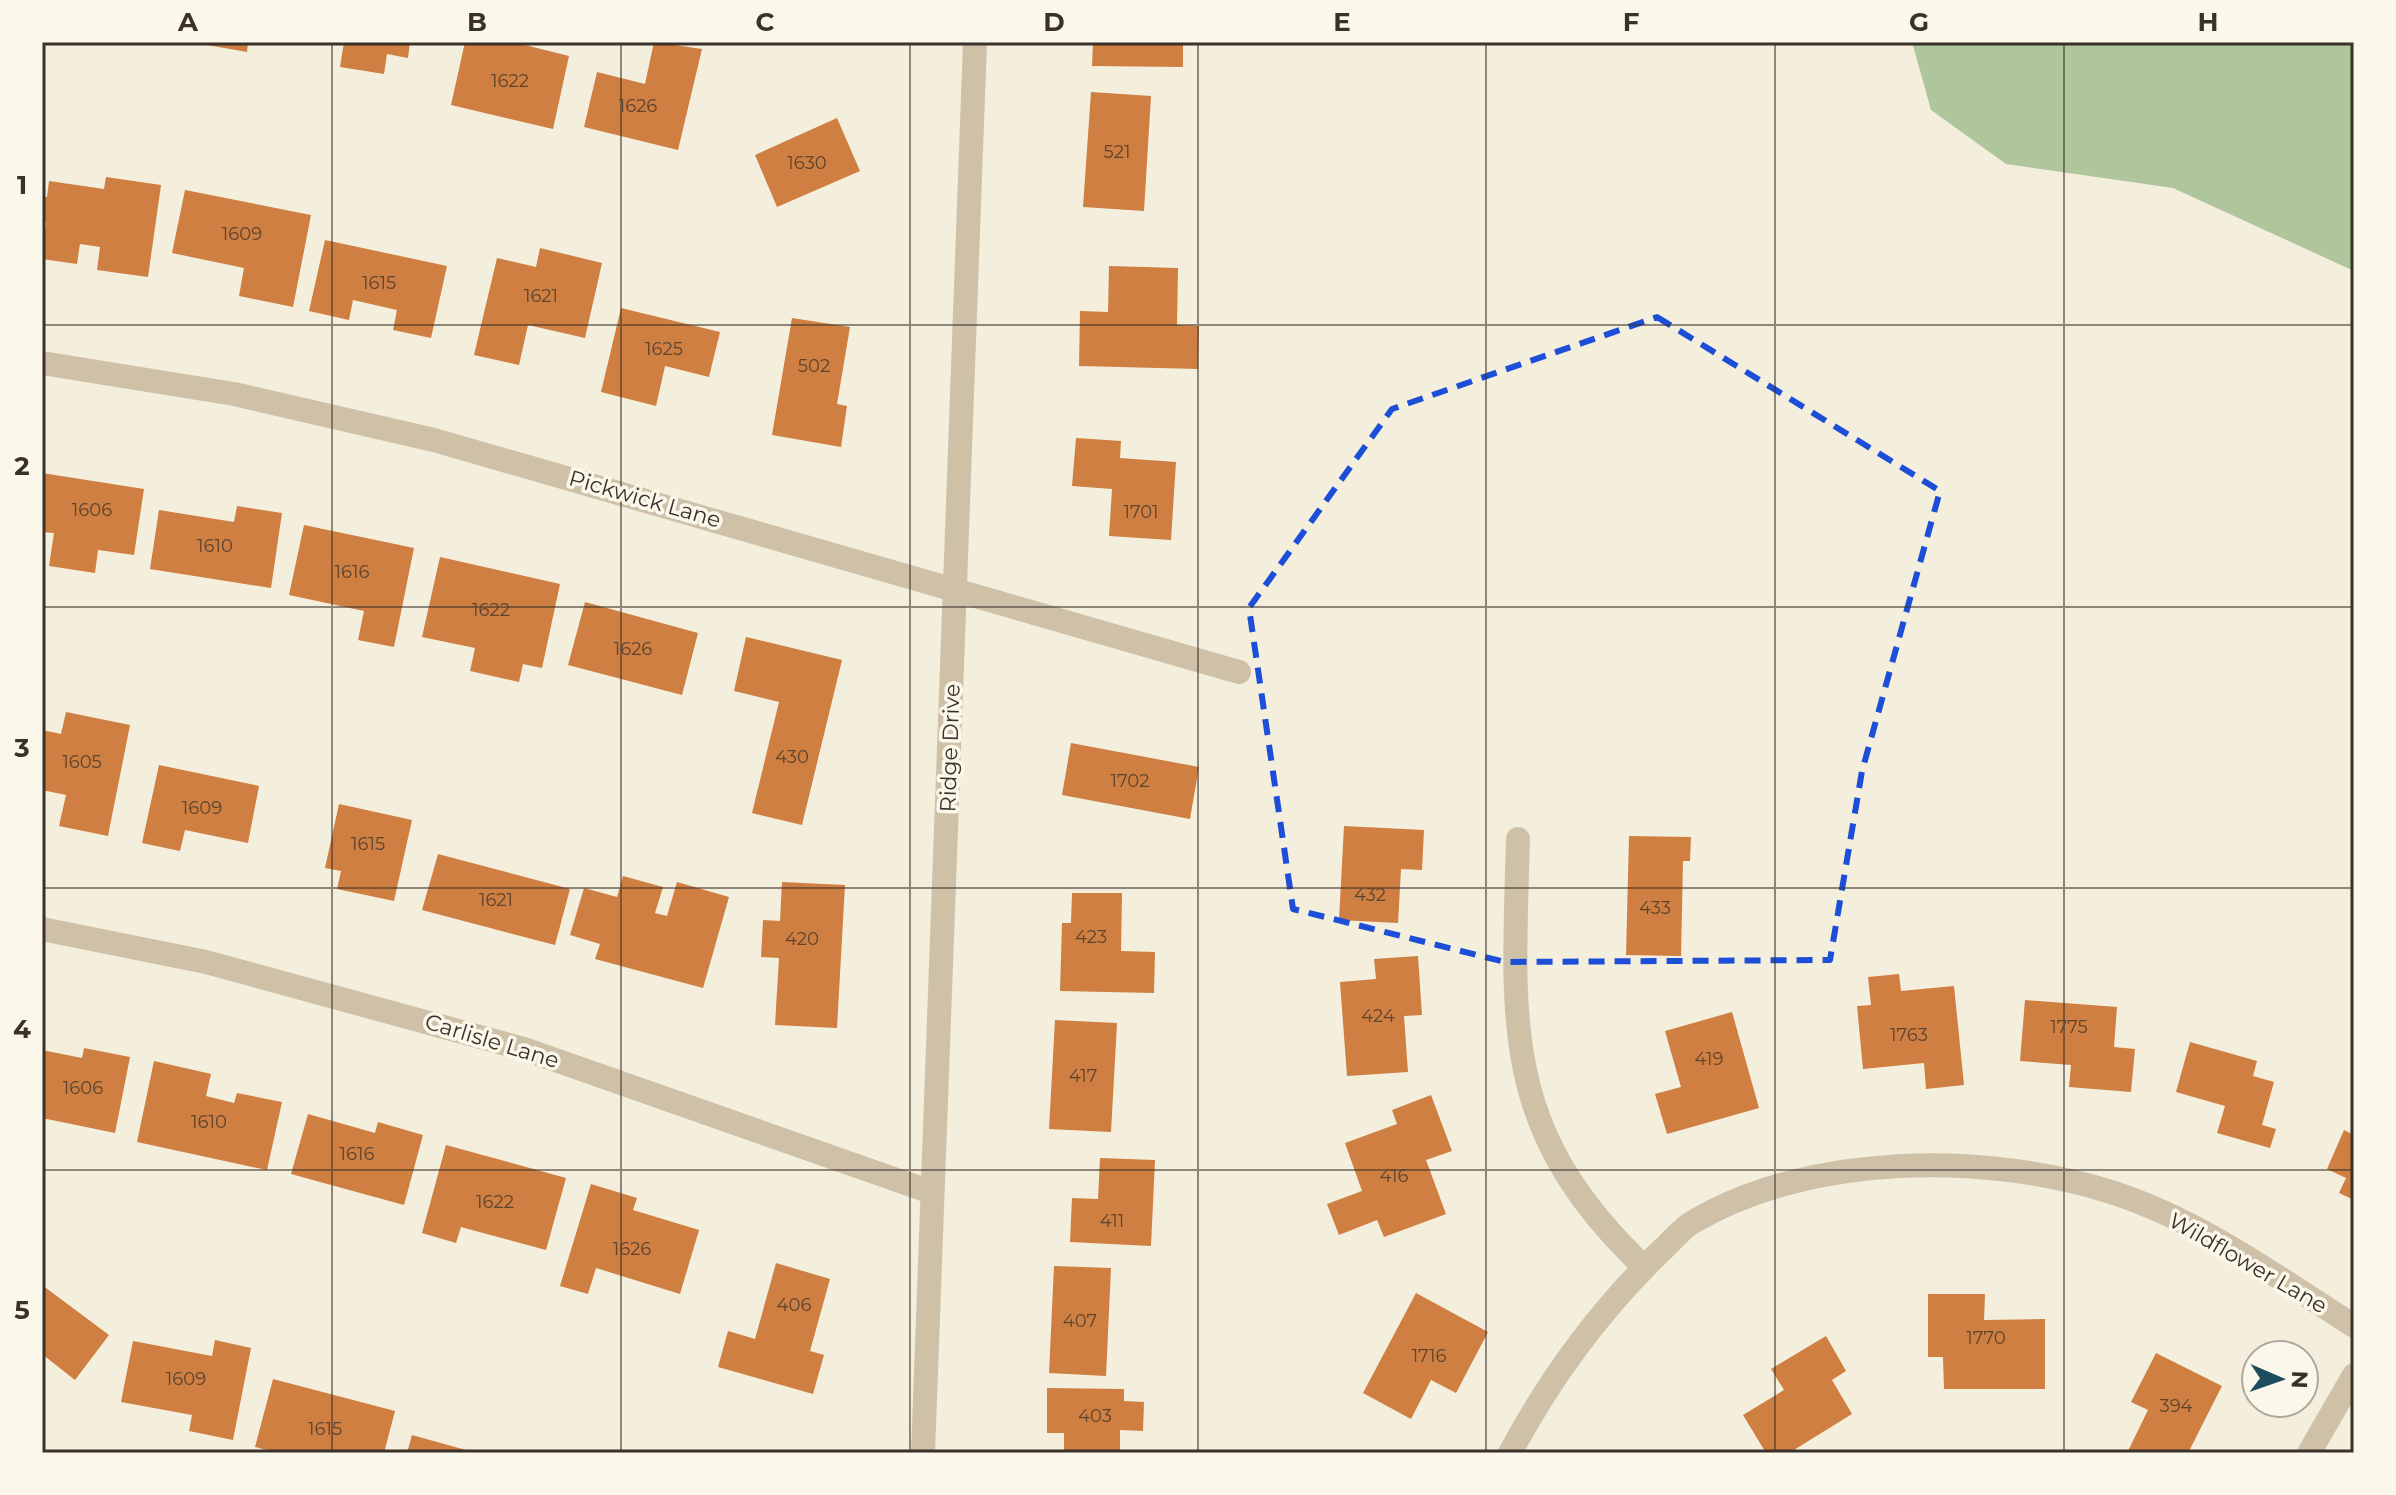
<svg xmlns="http://www.w3.org/2000/svg" width="2396" height="1495" viewBox="0 0 2396 1495" font-family="Montserrat,sans-serif">
  <style>
    .green { fill: #afc59c }
    .building { fill: #ce7f41 }
    .lines { fill: none; stroke-linecap: round; stroke-linejoin: round }
    .minor { stroke: #cec1a8; stroke-width: 24 }
    .marked { fill: none; stroke: #1d4ed8; stroke-width: 6; stroke-dasharray: 16 10; stroke-linejoin: round }
    .grid { fill: none; stroke: #3a3129; stroke-width: 2; stroke-opacity: 0.55 }
    .labels { text-anchor: middle; dominant-baseline: central; stroke-width: 7; stroke-linejoin: round; paint-order: stroke }
    .number-label { font-size: 18px; fill: #5f442f }
    .street-label { font-size: 22px; fill: #3a3129; stroke: #fbf7ea }
    .neatline { fill: none; stroke: #3a3129; stroke-width: 3 }
    .grid-label { font-size: 26px; text-anchor: middle; font-weight: bold; fill: #3a3129 }
  </style>
  <rect width="100%" height="100%" fill="#f4eedd"/>
  <path class="green" d="M1912,42H2354V271L2173,188L2006,164L1931,110Z"/>
  <path class="building" d="M190,42H248L247,52Z
    M344,42H410L408,58L387,54L384,74L340,67Z
    M465,42H513L569,56L553,129L451,105Z
    M654,42L702,49L678,150L584,127L597,72L645,84Z
    M1093,42H1183V67L1092,66Z
    M1091,92L1151,96L1144,211L1083,207Z
    M837,118L860,171L777,207L755,155Z
    M106,177L161,185L148,277L97,270L100,247L80,244L77,264L42,259L46,222L42,221V197H47L49,181L104,189Z
    M185,190L311,215L293,307L239,296L244,268L172,253Z
    M325,240L447,266L431,338L393,330L397,310L353,300L349,320L309,311Z
    M540,248L602,263L585,338L528,325L519,365L474,355L497,258L536,267Z
    M1109,266L1178,268L1177,325L1199,326L1198,369L1079,366L1080,311L1108,312Z
    M621,308L720,332L709,377L665,366L656,406L601,392Z
    M792,318L850,327L837,404L847,406L841,447L772,435Z
    M1076,438L1121,441L1120,458L1176,462L1171,540L1109,536L1112,489L1072,486Z
    M42,473L144,489L134,555L98,550L95,573L49,566L54,533L42,532Z
    M237,506L282,513L271,588L150,569L159,510L234,522Z
    M304,525L414,548L394,647L358,640L364,611L289,595Z
    M440,557L560,584L542,668L523,664L519,682L470,671L475,648L422,637Z
    M585,602L698,633L682,695L568,665Z
    M746,637L842,660L802,825L752,813L779,702L734,691Z
    M66,712L130,725L108,836L59,826L66,795L42,790V730L61,734Z
    M1071,743L1199,767L1190,819L1062,795Z
    M159,765L259,786L248,843L185,830L180,851L142,843Z
    M339,804L412,820L394,901L337,889L341,871L325,868Z
    M1344,826L1424,830L1422,870L1401,869L1398,923L1339,920Z
    M1629,836L1691,837L1690,861H1683L1681,956L1626,955Z
    M438,854L570,889L555,945L422,910Z
    M623,876L663,887L655,913L667,916L677,882L729,897L703,988L595,959L600,944L570,935L584,888L617,897Z
    M782,882L845,885L837,1028L775,1025L779,958L761,957L763,920L780,921Z
    M1072,893H1122L1121,951L1155,952L1154,993L1060,991L1062,923H1071Z
    M1418,956L1422,1015L1404,1016L1408,1072L1347,1076L1340,982L1376,979L1374,959Z
    M1899,974L1901,991L1954,986L1964,1085L1926,1089L1924,1063L1863,1069L1857,1006L1871,1005L1868,977Z
    M2025,1000L2117,1007L2114,1047L2135,1049L2131,1092L2069,1087L2071,1065L2020,1061Z
    M1732,1012L1759,1108L1667,1134L1655,1094L1681,1087L1665,1031Z
    M1055,1020L1117,1023L1111,1132L1049,1129Z
    M2190,1042L2257,1061L2253,1076L2274,1082L2262,1125L2276,1129L2270,1148L2217,1133L2225,1106L2176,1092Z
    M84,1048L130,1057L115,1133L42,1118V1050L82,1058Z
    M154,1061L211,1074L206,1096L234,1103L237,1093L282,1102L267,1170L137,1142Z
    M1431,1095L1452,1151L1426,1160L1446,1214L1384,1237L1377,1220L1339,1235L1327,1204L1362,1191L1345,1143L1397,1124L1392,1110Z
    M308,1114L375,1133L378,1122L423,1135L404,1205L291,1174Z
    M2344,1130L2354,1135V1200L2339,1193L2346,1178L2327,1169Z
    M446,1145L566,1178L546,1250L461,1227L456,1243L422,1233Z
    M1100,1158L1155,1160L1151,1246L1070,1242L1072,1198L1098,1199Z
    M591,1184L637,1198L633,1210L699,1230L680,1294L596,1268L588,1294L560,1286Z
    M776,1263L830,1279L810,1351L824,1355L813,1394L718,1367L728,1331L755,1339Z
    M1054,1266L1111,1268L1106,1376L1049,1373Z
    M42,1285L109,1335L75,1380L42,1354Z
    M1416,1293L1488,1332L1456,1393L1431,1380L1411,1419L1363,1393Z
    M1928,1294H1985L1984,1320L2045,1319V1389H1944L1943,1357H1928Z
    M1826,1336L1846,1371L1832,1380L1852,1414L1789,1453H1766L1743,1415L1784,1390L1771,1369Z
    M215,1340L251,1348L233,1440L189,1431L192,1415L121,1402L133,1341L212,1356Z
    M2156,1353L2222,1386L2188,1453H2127L2148,1410L2131,1402Z
    M273,1379L395,1411L384,1453H278L255,1447Z
    M1047,1388L1124,1389V1401L1144,1402L1143,1431L1120,1430V1453H1064V1433H1047Z
    M412,1435L473,1452V1453H407Z"/>
  <g class="lines">
    <path class="minor" d="M42,363L234,394L434,440L1239,672
      M1518,839C1513,1024 1500,1130 1644,1267
      M42,929L206,962L524,1049L931,1192
      M923,1453L975,42
      M1510,1453C1550,1378 1601,1309 1662,1250C1672,1241 1682,1228 1693,1222C1809,1153 1986,1152 2111,1192C2199,1220 2277,1277 2354,1326
      M2309,1453L2354,1375"/>
  </g>
  <path class="marked" d="M1657,317L1940,491L1862,771L1830,960L1505,962L1293,909L1249,608L1392,409Z"/>
  <path class="grid" d="M332,42V1453M621,42V1453M910,42V1453M1198,42V1453M1486,42V1453M1775,42V1453M2064,42V1453M42,325H2354M42,607H2354M42,888H2354M42,1170H2354"/>
  <g class="labels">
    <g class="number-label">
      <text x="510" y="81">1622</text>
      <text x="638" y="106">1626</text>
      <text x="1117" y="152">521</text>
      <text x="807" y="163">1630</text>
      <text x="242" y="234">1609</text>
      <text x="379" y="283">1615</text>
      <text x="541" y="296">1621</text>
      <text x="664" y="349">1625</text>
      <text x="814" y="366">502</text>
      <text x="92" y="510">1606</text>
      <text x="1141" y="512">1701</text>
      <text x="215" y="546">1610</text>
      <text x="352" y="572">1616</text>
      <text x="491" y="610">1622</text>
      <text x="633" y="649">1626</text>
      <text x="792" y="757">430</text>
      <text x="82" y="762">1605</text>
      <text x="1130" y="781">1702</text>
      <text x="202" y="808">1609</text>
      <text x="368" y="844">1615</text>
      <text x="1370" y="895">432</text>
      <text x="496" y="900">1621</text>
      <text x="1655" y="908">433</text>
      <text x="1091" y="937">423</text>
      <text x="802" y="939">420</text>
      <text x="1378" y="1016">424</text>
      <text x="2069" y="1027">1775</text>
      <text x="1909" y="1035">1763</text>
      <text x="1709" y="1059">419</text>
      <text x="1083" y="1076">417</text>
      <text x="83" y="1088">1606</text>
      <text x="209" y="1122">1610</text>
      <text x="357" y="1154">1616</text>
      <text x="1394" y="1176">416</text>
      <text x="495" y="1202">1622</text>
      <text x="1112" y="1221">411</text>
      <text x="632" y="1249">1626</text>
      <text x="794" y="1305">406</text>
      <text x="1080" y="1321">407</text>
      <text x="1986" y="1338">1770</text>
      <text x="1429" y="1356">1716</text>
      <text x="186" y="1379">1609</text>
      <text x="2176" y="1406">394</text>
      <text x="1095" y="1416">403</text>
      <text x="325" y="1429">1615</text>
    </g>
    <g class="street-label">
      <text transform="translate(645 499) rotate(16)">Pickwick Lane</text>
      <text transform="translate(950 748) rotate(-88)">Ridge Drive</text>
      <text transform="translate(492 1041) rotate(17)">Carlisle Lane</text>
      <text transform="translate(2248 1263) rotate(30)">Wildflower Lane</text>
    </g>
  </g>
  <rect width="2396" height="1495" fill="none" stroke="#fbf7ea" stroke-width="88"/>
  <g transform="translate(2280 1379) rotate(92)"><circle r="38" fill="#fbf7ea" stroke="#aea89d" stroke-width="2"/>
  <path d="M0-6L14 30L0 20L-14 30Z" fill="#1b4d5f"/>
  <text y="-12" font-size="22" font-weight="bold" text-anchor="middle" fill="#3a3129">N</text>
  </g>
  <rect x="44" y="44" width="2308" height="1407" class="neatline"/>
  <g class="grid-label">
    <text x="188" y="31">A</text>
    <text x="477" y="31">B</text>
    <text x="765" y="31">C</text>
    <text x="1054" y="31">D</text>
    <text x="1342" y="31">E</text>
    <text x="1631" y="31">F</text>
    <text x="1919" y="31">G</text>
    <text x="2208" y="31">H</text>
    <text x="22" y="194">1</text>
    <text x="22" y="475">2</text>
    <text x="22" y="757">3</text>
    <text x="22" y="1038">4</text>
    <text x="22" y="1319">5</text>
  </g>
</svg>
